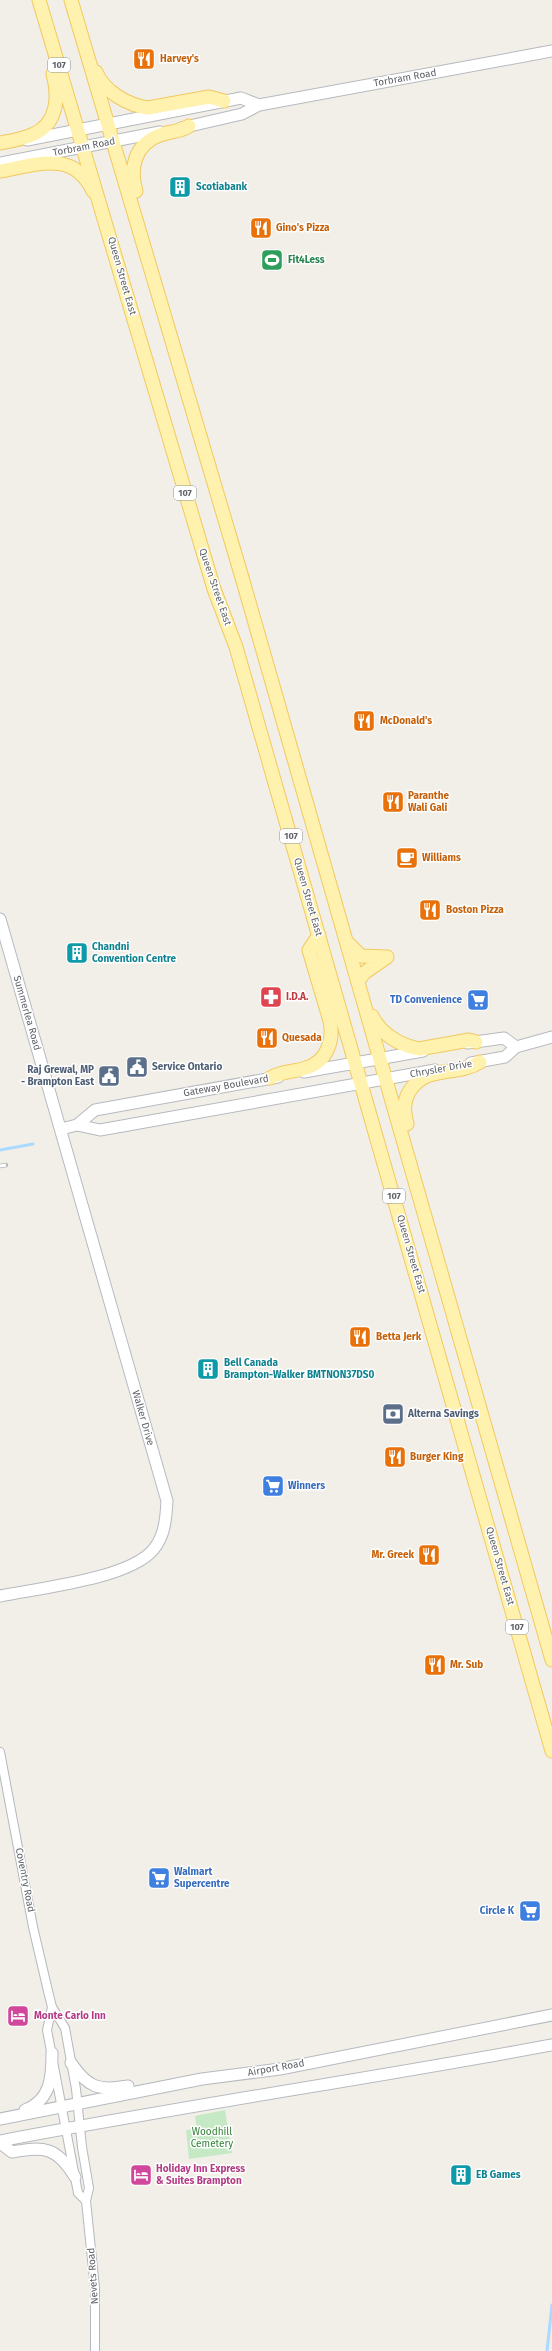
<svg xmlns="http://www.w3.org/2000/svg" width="552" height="2351" viewBox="0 0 552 2351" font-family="'Fira Sans',sans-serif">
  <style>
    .green { fill: #c5e8c5 }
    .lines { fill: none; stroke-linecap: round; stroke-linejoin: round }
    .stream { stroke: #aadaff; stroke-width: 3 }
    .street-casing { stroke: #b5b8bc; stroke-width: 10 }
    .secondary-casing { stroke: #b6babf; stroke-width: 13 }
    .primary-casing { stroke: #f2c960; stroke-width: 15 }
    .street { stroke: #fff; stroke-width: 8 }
    .secondary { stroke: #fff; stroke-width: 11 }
    .primary { stroke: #fff2af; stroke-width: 13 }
    .rail-casing { stroke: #b6b7b8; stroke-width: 4.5 }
    .rail { stroke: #fff; stroke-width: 3; stroke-dasharray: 9; stroke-linecap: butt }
    .labels { text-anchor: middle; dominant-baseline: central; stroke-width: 3; stroke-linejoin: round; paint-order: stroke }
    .shield { fill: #fff; stroke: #8f9295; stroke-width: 1 }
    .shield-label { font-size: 9px; font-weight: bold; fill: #5f6368 }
    .food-label { font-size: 10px; font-weight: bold; fill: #c56008; stroke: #fff; text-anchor: start }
    .street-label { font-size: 10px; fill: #5f6368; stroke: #fff }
    .culture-label { font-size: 10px; font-weight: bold; fill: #0d838f; stroke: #fff; text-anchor: start }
    .leisure-label { font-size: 10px; font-weight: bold; fill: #27864d; stroke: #fff; text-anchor: start }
    .health-label { font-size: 10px; font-weight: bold; fill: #be3a42; stroke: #fff; text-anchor: start }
    .shop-label { font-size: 10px; font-weight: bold; fill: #366cbe; stroke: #fff; text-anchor: end }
    .service-label { font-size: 10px; font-weight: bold; fill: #4e5e75; stroke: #fff; text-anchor: start }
    .hotel-label { font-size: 10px; font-weight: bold; fill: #b23c85; stroke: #fff; text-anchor: start }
    .park-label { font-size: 10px; fill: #348238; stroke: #fff }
  </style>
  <rect width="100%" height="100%" fill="#f1efe8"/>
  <path class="green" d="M225,2110L232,2153L189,2159L186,2130L197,2129L195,2116Z"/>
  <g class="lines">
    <path class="stream" d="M0,1150L33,1144
      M547,2351L552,2305"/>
    <g class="street-casing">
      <path id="street" d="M0,1752L33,1927L48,1991L52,2007L65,2028L76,2089L82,2147L89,2188L86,2201L95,2288V2351
        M52,2007L47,2030L78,2193L86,2201"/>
    </g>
    <g class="secondary-casing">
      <path id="secondary" d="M181,128L242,114L259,105L552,51
        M27,140L241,98L259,105
        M0,163L160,132
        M0,919L167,1501C166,1518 165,1536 153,1550C128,1579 39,1588 0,1596
        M468,1043L504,1038L516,1047
        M471,1063L505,1057L516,1047L552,1037
        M304,1072L423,1051
        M77,1125L100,1130L435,1070
        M61,1129L77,1125L95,1110L278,1077
        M71,2063C88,2088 99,2091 128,2086
        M25,2110C51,2100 52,2077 52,2053
        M0,2119L202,2079L280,2069L552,2015
        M0,2141C183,2106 368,2079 552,2045
        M0,2143L12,2152C44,2146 57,2147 75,2177"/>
    </g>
    <g class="primary-casing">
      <path id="primary" d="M39,0L214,589L236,647L552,1751
        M71,0L243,581L552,1660
        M96,72C104,92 128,105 148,108L209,97L224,101
        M0,143C11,141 24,139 34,134C58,123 59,96 53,74
        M0,171C36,165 73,149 93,191
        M136,191C129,168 135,144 160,135C170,131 180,132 189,126
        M348,943L361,956L387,957
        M358,981L364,973L387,957
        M372,1016C381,1034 399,1045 419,1049L469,1040L476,1042
        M270,1078C281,1071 294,1072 306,1068C327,1062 334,1040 330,1021L309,950L319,935
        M407,1124C404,1112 403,1102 409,1092C425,1064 457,1077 480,1062"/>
    </g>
    <use href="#street" class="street"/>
    <use href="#secondary" class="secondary"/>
    <use href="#primary" class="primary"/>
    <g class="rail-casing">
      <path id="rail" d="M0,1166L6,1165"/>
    </g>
    <use href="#rail" class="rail"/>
  </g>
  <defs>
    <g id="restaurant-square" transform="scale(1.15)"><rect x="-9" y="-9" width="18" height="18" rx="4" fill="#e8710a" stroke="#fff"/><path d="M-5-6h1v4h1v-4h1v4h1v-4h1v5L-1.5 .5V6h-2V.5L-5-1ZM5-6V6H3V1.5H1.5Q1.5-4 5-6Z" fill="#fff"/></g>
    <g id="building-square" transform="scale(1.15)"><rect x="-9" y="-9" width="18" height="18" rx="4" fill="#0f9aa8" stroke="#fff"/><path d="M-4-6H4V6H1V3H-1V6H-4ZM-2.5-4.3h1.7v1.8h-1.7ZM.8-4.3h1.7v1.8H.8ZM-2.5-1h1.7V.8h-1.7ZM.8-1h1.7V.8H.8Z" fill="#fff"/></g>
    <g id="stadium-square" transform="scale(1.15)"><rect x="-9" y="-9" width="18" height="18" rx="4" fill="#2e9e5b" stroke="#fff"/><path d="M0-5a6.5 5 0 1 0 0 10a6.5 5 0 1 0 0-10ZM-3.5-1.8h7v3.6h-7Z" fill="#fff"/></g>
    <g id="cafe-square" transform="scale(1.15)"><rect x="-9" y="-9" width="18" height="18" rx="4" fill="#e8710a" stroke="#fff"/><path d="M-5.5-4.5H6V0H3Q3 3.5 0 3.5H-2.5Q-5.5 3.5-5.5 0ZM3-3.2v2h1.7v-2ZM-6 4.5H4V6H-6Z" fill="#fff"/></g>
    <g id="pharmacy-square" transform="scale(1.15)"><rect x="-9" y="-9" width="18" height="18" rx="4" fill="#e0444e" stroke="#fff"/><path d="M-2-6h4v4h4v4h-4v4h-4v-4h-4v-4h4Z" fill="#fff"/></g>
    <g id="supermarket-square" transform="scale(1.15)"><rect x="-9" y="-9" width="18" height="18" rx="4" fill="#3f7fe0" stroke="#fff"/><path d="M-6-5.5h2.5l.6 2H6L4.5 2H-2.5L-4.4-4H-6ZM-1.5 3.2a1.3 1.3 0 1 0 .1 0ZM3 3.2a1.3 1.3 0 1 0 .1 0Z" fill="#fff"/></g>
    <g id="civic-square" transform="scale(1.15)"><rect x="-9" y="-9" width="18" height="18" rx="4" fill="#5c6f8a" stroke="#fff"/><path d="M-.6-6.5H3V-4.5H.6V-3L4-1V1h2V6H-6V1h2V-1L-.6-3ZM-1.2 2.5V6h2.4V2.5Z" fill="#fff"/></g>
    <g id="bank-square" transform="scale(1.15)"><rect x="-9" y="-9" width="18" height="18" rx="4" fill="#5c6f8a" stroke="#fff"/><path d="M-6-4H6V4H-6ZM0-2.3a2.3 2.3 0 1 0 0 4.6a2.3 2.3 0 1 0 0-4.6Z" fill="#fff"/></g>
    <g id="hotel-square" transform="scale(1.15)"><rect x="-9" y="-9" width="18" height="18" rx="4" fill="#d1479c" stroke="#fff"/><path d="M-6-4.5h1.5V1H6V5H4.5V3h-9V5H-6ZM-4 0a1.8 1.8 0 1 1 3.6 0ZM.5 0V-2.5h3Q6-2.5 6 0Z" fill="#fff"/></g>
  </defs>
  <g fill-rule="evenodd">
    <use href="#restaurant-square" x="144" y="59"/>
    <use href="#building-square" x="180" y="187"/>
    <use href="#restaurant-square" x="261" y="228"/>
    <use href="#stadium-square" x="272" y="260"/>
    <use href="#restaurant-square" x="364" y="721"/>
    <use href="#restaurant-square" x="393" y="802"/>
    <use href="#cafe-square" x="407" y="858"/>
    <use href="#restaurant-square" x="430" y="910"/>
    <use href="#building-square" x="77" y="953"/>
    <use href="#pharmacy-square" x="271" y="997"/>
    <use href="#supermarket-square" x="478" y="1000"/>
    <use href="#restaurant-square" x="267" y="1038"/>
    <use href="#civic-square" x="137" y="1067"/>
    <use href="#civic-square" x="109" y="1076"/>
    <use href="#restaurant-square" x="360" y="1337"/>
    <use href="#building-square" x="208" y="1369"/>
    <use href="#bank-square" x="393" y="1414"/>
    <use href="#restaurant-square" x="395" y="1457"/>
    <use href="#supermarket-square" x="273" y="1486"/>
    <use href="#restaurant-square" x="429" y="1555"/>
    <use href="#restaurant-square" x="435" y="1665"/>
    <use href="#supermarket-square" x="159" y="1878"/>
    <use href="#supermarket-square" x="530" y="1911"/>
    <use href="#hotel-square" x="18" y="2016"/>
    <use href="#hotel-square" x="141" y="2175"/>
    <use href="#building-square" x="461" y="2175"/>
  </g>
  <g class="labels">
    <g class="shield">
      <rect x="48" y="58" width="22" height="14" rx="3"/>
      <rect x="174" y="486" width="22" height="14" rx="3"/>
      <rect x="280" y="829" width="22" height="14" rx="3"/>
      <rect x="383" y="1189" width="22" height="14" rx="3"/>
      <rect x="506" y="1620" width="22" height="14" rx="3"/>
    </g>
    <g class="shield-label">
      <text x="59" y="65">107</text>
      <text x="185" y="493">107</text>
      <text x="291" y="836">107</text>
      <text x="394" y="1196">107</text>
      <text x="517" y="1627">107</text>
    </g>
    <g class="food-label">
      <text x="160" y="59">Harvey's</text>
      <text x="276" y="228">Gino's Pizza</text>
      <text x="380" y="721">McDonald's</text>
      <text x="408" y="796">Paranthe<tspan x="408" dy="12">Wali Gali</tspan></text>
      <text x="422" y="858">Williams</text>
      <text x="446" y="910">Boston Pizza</text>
      <text x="282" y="1038">Quesada</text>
      <text x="376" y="1337">Betta Jerk</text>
      <text x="410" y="1457">Burger King</text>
      <text x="414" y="1555" text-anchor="end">Mr. Greek</text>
      <text x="450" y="1665">Mr. Sub</text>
    </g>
    <g class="street-label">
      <text transform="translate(405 78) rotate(-10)">Torbram Road</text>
      <text transform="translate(84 147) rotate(-11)">Torbram Road</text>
      <text transform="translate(122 276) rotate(74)">Queen Street East</text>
      <text transform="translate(215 587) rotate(71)">Queen Street East</text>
      <text transform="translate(308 897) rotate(74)">Queen Street East</text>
      <text transform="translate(27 1013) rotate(74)">Summerlea Road</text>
      <text transform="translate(441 1069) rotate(-10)">Chrysler Drive</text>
      <text transform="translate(226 1086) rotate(-10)">Gateway Boulevard</text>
      <text transform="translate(411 1254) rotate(74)">Queen Street East</text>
      <text transform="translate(143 1418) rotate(74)">Walker Drive</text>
      <text transform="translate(500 1566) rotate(74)">Queen Street East</text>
      <text transform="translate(25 1880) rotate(79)">Coventry Road</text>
      <text transform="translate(276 2068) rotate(-10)">Airport Road</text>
      <text transform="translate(93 2276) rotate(-94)">Nevets Road</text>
    </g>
    <g class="culture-label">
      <text x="196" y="187">Scotiabank</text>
      <text x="92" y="947">Chandni<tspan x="92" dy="12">Convention Centre</tspan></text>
      <text x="224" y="1363">Bell Canada<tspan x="224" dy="12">Brampton-Walker BMTNON37DS0</tspan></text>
      <text x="476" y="2175">EB Games</text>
    </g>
    <g class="leisure-label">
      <text x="288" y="260">Fit4Less</text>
    </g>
    <g class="health-label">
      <text x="286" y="997">I.D.A.</text>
    </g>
    <g class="shop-label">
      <text x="462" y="1000">TD Convenience</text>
      <text x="288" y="1486" text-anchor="start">Winners</text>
      <text x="174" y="1872" text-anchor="start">Walmart<tspan x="174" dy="12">Supercentre</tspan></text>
      <text x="514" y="1911">Circle K</text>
    </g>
    <g class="service-label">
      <text x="152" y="1067">Service Ontario</text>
      <text x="94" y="1070" text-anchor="end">Raj Grewal, MP<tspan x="94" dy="12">- Brampton East</tspan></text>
      <text x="408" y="1414">Alterna Savings</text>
    </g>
    <g class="hotel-label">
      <text x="34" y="2016">Monte Carlo Inn</text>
      <text x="156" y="2169">Holiday Inn Express<tspan x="156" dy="12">&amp; Suites Brampton</tspan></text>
    </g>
    <g class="park-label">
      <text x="212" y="2132">Woodhill<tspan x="212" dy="12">Cemetery</tspan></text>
    </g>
  </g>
</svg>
